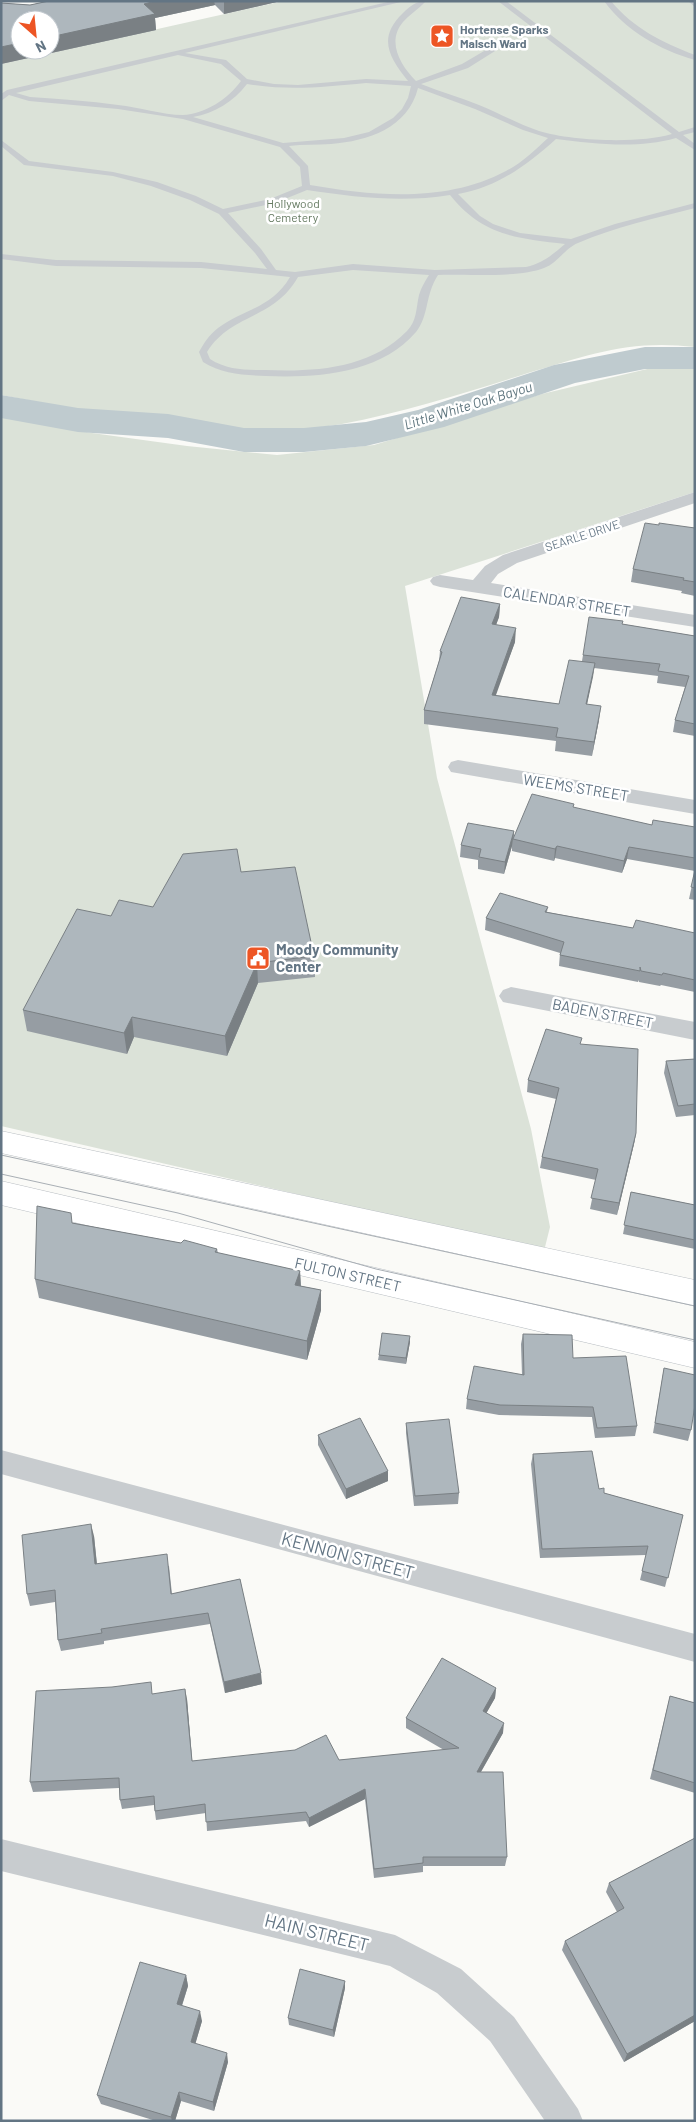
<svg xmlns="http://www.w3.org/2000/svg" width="696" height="2122" viewBox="0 0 696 2122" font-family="Barlow,sans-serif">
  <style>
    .green { fill: #dbe2d8 }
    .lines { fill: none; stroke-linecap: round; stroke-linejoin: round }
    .river { fill: #bfcbcf; fill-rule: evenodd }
    .secondary-casing { stroke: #babfc4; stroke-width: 1 }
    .service { fill: #c8cccf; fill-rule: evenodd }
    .minor { fill: #c8cccf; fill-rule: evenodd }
    .secondary { fill: #fff; fill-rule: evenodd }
    .tram { stroke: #a8aeb4; stroke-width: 1 }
    .wall { fill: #969da3 }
    .shaded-wall { fill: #7a8084 }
    .building { fill: #aeb7bd; stroke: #7a8084 }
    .labels { text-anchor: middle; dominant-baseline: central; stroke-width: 5; stroke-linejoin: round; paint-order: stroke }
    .far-poi-label { font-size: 12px; font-weight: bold; fill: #637584; stroke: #fff; text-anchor: start }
    .far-park-label { font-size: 12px; fill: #667b62; stroke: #fff }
    .far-street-label { font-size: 12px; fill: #637584; stroke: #fff }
    .far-water-label { font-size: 14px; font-style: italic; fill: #5e757e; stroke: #fff }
    .street-label { font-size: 15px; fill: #637584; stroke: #fff }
    .poi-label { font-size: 15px; font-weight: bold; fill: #637584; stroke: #fff; text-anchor: start }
    .near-street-label { font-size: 18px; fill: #637584; stroke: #fff }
  </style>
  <rect width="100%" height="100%" fill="#fafaf7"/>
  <path class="green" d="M283,1H695V347C630,339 588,355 528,373C468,392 405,412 342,424C310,429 277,434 244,432C163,426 82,410 1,395V64Z
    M664,365L695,367V492L405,586L437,778L531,1129L550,1227L544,1251L1,1126V417L92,433L187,446L277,455L374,445L542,394Z"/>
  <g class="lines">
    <path class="river" d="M645,347H695V369H645L575,383L444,427L366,446L304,452H244L168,438L78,432L1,418V395L78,408L168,414L244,428H304L366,422L418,410L554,365Z"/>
    <g class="secondary-casing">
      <path id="secondary" d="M1,1131L695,1280V1306L1,1153Z
        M1,1181L695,1342V1368L1,1205Z"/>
    </g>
    <path class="service" d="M392,1H405L185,53L226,60L247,79L274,84L298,85L366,79L408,81C389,57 377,38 403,13C410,6 416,1 426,1C419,9 410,14 403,22C386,42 401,66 416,81L462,64L496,44L503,46L468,68L421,84C440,92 460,97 479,105C499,113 518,124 539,131C571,141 639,144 672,134L498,1H506L679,132L695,127V132L683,135L695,144V150L676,138C638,149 595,144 556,139C527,165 498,187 458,194L480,216L493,224L520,233L571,239L615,224L695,203V208C656,218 615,227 578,243C565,248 558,263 544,268C519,278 466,274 438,275C425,295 429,316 416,332C380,374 317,378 266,376C243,375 222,374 203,362L199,352C204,343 209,335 218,328C244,309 272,308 290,277L201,268L56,266L1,259V254L56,260L201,262L267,269L255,253L219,214L190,200L151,186L113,176L24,165L1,146V140L29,161L113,172L157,182L196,196L223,209L270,199L302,186L300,167L280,147L183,119L118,109L29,101L9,95L1,101V94L7,90ZM178,55L221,64L241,81C228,99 205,114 183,115C162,115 139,107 118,105C89,101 59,99 30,97L16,93ZM366,83L411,86L408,98L402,109L393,118L369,132L344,138L283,143L193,117C215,113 233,102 247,84C290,91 323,87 366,83ZM418,88L475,109L523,130L548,138C535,150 522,163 506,171C446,203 374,196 310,185L308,166L289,146C303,144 317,145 331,144C368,141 408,128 418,88ZM307,190C354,197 402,203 450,195C483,236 516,238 565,244C552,255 543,263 526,267L435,270L353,264L295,272L276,270L261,249L228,213L275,203ZM353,270L429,275C425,281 421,288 419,295C416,308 417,321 407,331C370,369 315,372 265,370C245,370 227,370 210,359L207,352C231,313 274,320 298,277Z
      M604,1H611C633,28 663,43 695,55V60C660,50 626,31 604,1Z
      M688,1H695V7Z"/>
    <path class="minor" d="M695,492V503L517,563L498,574L491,583L695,615V627L440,587L433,585L430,581L433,577L440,575L473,580L485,566L503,555Z
      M458,760L695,800V814L451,772L448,767L451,762Z
      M511,987L695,1022V1040L503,1002L499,996L503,990Z
      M1,1450L695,1634V1662L1,1474Z
      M1,1839L395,1935L461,1969L514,2017L578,2109L583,2121H545L490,2041L437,1993L390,1966L1,1871Z"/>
    <use href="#secondary" class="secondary"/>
    <path class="tram" d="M1,1155L695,1306
      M1,1174L178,1213L376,1269L695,1340"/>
  </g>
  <path class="wall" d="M49,1H281L224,14L215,5L155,18L156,30L1,64V3L30,5Z
    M659,525L695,528V596L681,593L682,591L631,582L633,569Z
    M500,604L499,617L496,625L515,642L495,695L559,704L582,661L583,655L622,624L695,636V736L673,732L675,720L685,687L657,683L658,676L594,668L587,704L599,720L592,756L555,751L556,741L424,724V710L439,661L440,651Z
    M574,808L652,825L695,827V900L689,899L695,871L627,859L622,873L555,858L554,861L512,851V846L504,874L478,869V860L460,857L461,845L514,831V837Z
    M241,872L314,956L315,977L258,983L227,1056L134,1037L127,1054L27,1031L23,1010L111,916L153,907Z
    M548,907L547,912L633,928L695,933V992L661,985L660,986L639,982L638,980V982L559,966L560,953L485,930L486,918Z
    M581,1044L636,1133L634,1144L617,1215L590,1209L596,1180L540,1168L542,1157L556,1099L527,1092L528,1080Z
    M695,1059V1115L676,1117L664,1073L666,1061Z
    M631,1192L695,1205V1249L623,1234Z
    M73,1223L181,1243L217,1249L218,1253L300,1271L301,1286L321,1290V1310L307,1360L39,1298L35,1279Z
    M523,1334L573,1358L637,1426L635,1436L595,1438L592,1417L499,1415L466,1409L467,1399L522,1375L521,1344Z
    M410,1342L406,1364L378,1360L379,1355Z
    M664,1368L691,1430L688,1441L653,1433Z
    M406,1423L459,1493L458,1504L414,1506L406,1433Z
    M318,1435L388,1471V1481L346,1499L318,1445Z
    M533,1454L599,1489L604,1493L683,1515L665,1587L640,1580L646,1555L540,1558L531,1464Z
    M94,1536L97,1564L169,1566L172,1594L240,1579L262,1684L225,1693L210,1624L104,1641V1644L61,1651L58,1640L55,1602L30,1606L27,1594Z
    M496,1688L495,1698L486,1713L503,1733L481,1772L507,1857L505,1866H423V1872L374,1878L365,1799L309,1827L306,1821L207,1831L206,1813L156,1820L154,1805L122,1809L120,1800L119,1788L33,1792L30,1782L153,1694L187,1699L192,1761L339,1760L444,1750L406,1728V1718Z
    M670,1696L695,1703V1793L650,1779Z
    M695,1838V2021L624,2062L562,1950L565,1941L617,1912L606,1892L609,1883Z
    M186,1975L188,1986L182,2006L202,2021L195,2044L228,2062L214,2111L181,2101L175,2121H156L101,2104L97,2095Z
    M345,1988L334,2037L289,2025L288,2018Z"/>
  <path class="shaded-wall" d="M156,1H214L215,5L155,18L156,30L1,64V47L20,43V50H50V37L144,4Z
    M224,1H281L224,14Z
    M500,604L499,617L491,638L492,624Z
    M516,628L515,642L491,709L492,695Z
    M595,663L593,677L584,718L586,704Z
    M601,706L599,720L592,756L594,742Z
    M514,831L512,846L504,874L505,862Z
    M557,846L555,858L554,861L555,849Z
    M629,847L627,859L622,873L624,861Z
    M257,963L258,983L227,1056L225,1036Z
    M132,1017L134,1037L127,1054L124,1033Z
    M636,1133L634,1144L617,1215L619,1203Z
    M300,1271L301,1290L295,1285Z
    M321,1290V1310L307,1360V1341Z
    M410,1336V1342L406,1364V1358Z
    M388,1471V1481L346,1499V1489Z
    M91,1524L94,1536L98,1576L95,1564Z
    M261,1673L262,1684L225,1693L224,1682Z
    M496,1688L495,1698L482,1721L483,1711Z
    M185,1689L187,1699L193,1770L192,1761Z
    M504,1723L503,1733L475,1782L477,1772Z
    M365,1789V1799L309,1827V1818Z
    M186,1975L188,1986L179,2014L177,2004Z
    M345,1981V1988L334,2037L333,2030Z
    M200,2011L202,2021L193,2052L191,2042Z
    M695,2015V2021L624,2062L627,2054Z
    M227,2053L228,2062L214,2111L213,2102Z
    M179,2092L181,2101L175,2121H172L171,2117Z"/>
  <path class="building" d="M49,1H156L144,4L155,14L50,37V20H20V43L1,47V3L30,5Z
    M645,523L659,525V523L695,528V582L683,580L684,578L633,569Z
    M461,597L500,604L492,624L516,628L492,695L559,704L569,660L595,663L586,704L601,706L594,742L556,737L558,728L424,710L442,652L440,651Z
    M589,617L623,621L622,624L695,636V724L675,720L689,676L658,671L660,664L583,655Z
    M532,794L574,804L573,807L652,825L653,820L695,827V858L629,847L624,861L557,846L555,849L513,839Z
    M468,823L514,831L505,862L479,857L481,849L461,845Z
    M237,849L241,872L295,867L314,956L257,963L225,1036L132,1017L124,1033L23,1010L77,909L111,916L119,900L153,907L183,854Z
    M695,870V888L691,887Z
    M500,893L548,907L545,912L633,928L636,920L695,933V980L663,973L662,975L641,971L640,967V971L560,955L564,942L486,918Z
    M546,1029L582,1038L580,1044L638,1049L636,1133L619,1203L591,1198L598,1169L542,1157L559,1088L528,1080Z
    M695,1059V1104L678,1106L666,1061Z
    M631,1192L695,1205V1240L624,1225Z
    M37,1206L71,1213L72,1223L181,1243L184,1240L217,1249L215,1252L300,1271L295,1285L321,1290L307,1341L35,1279Z
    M382,1333L410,1336L406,1358L379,1355Z
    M523,1334L572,1335L573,1358L626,1356L637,1426L597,1428L593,1407L500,1405L467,1399L474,1366L524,1375Z
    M664,1368L695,1375V1405L691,1430L655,1423Z
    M360,1418L388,1471L346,1489L318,1435Z
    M449,1419L459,1493L415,1496L406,1423Z
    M592,1451L599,1489L604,1488V1493L683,1515L668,1578L642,1571L648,1546L542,1549L533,1454Z
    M91,1524L95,1564L167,1554L171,1594L240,1579L261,1673L224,1682L208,1613L101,1629L102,1633L58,1640L55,1590L27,1594L22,1535Z
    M442,1658L496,1688L483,1711L504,1723L477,1772H503L507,1857H423V1863L374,1869L365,1789L309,1818L306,1812L206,1822L205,1804L155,1811L154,1796L120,1800L119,1778L30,1782L36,1691L112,1687L151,1682L152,1694L185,1689L192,1761L295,1750L326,1735L339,1760L459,1748L406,1718Z
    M670,1696L695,1703V1783L653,1770Z
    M695,1838V2015L627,2054L565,1941L624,1908L609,1883Z
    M140,1962L186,1975L177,2004L200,2011L191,2042L227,2053L213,2102L179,2092L171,2117L97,2095Z
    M300,1969L345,1981L333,2030L288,2018Z"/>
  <defs>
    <g id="sight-square" transform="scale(1.25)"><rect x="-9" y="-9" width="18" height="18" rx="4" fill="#ed5524" stroke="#fff"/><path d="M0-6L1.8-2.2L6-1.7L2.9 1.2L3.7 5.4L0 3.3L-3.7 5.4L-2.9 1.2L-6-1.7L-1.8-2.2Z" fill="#fff"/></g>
    <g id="civic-square" transform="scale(1.25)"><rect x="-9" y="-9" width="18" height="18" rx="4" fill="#ed5524" stroke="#fff"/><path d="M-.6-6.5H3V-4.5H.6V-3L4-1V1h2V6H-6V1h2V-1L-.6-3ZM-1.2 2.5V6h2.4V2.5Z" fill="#fff"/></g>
  </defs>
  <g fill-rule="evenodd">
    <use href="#sight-square" x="442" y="36"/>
    <use href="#civic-square" x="258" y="958"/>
  </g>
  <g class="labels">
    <g class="far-poi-label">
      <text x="460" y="29">Hortense Sparks<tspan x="460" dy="14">Malsch Ward</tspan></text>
    </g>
    <g class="far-park-label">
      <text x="293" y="203">Hollywood<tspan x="293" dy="14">Cemetery</tspan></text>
    </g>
    <g class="far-street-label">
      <text transform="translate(582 535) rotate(-18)">SEARLE DRIVE</text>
    </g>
    <g class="far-water-label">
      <text transform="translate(468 405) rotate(-17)">Little White Oak Bayou</text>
    </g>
    <g class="street-label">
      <text transform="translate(567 601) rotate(9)">CALENDAR STREET</text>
      <text transform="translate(576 787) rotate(9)">WEEMS STREET</text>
      <text transform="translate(603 1013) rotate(11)">BADEN STREET</text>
      <text transform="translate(348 1274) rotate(13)">FULTON STREET</text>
    </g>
    <g class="poi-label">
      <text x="276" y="949">Moody Community<tspan x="276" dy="17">Center</tspan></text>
    </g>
    <g class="near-street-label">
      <text transform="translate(348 1555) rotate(15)">KENNON STREET</text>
      <text transform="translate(317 1932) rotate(14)">HAIN STREET</text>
    </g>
  </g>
  <rect width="696" height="2122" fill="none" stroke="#637584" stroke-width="5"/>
  <g transform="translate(35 35) rotate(153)"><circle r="24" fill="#ffffff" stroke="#c1c8ce"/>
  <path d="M0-4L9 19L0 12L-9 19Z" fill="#ed5524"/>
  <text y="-8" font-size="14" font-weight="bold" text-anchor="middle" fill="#637584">N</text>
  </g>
</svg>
